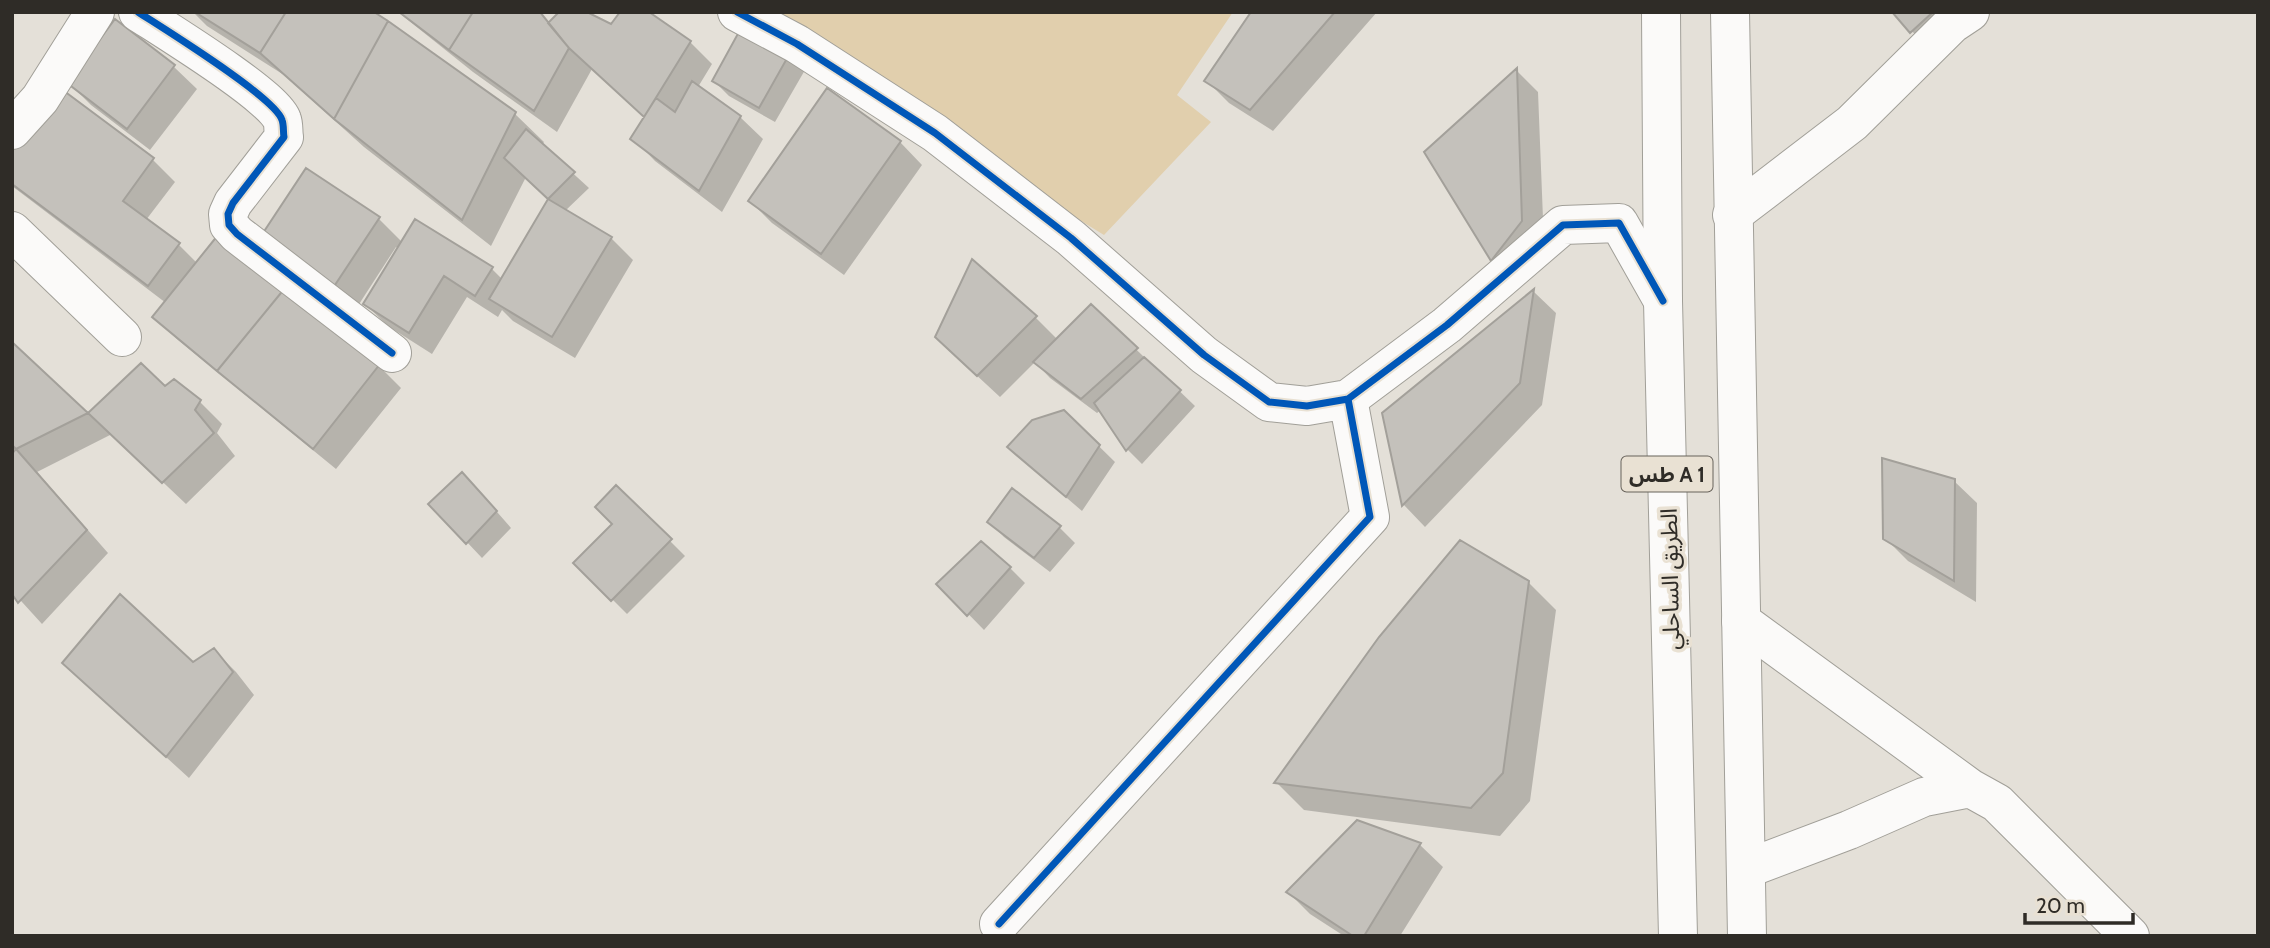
<svg xmlns="http://www.w3.org/2000/svg" width="2270" height="948" viewBox="0 0 2270 948" font-family="Cabin,'Noto Sans Arabic',sans-serif">
  <style>
    .green { fill: #e1cfad }
    .shadow { fill: #0003 }
    .building { fill: #c4c1bb; stroke: #a3a09a; stroke-width: 2 }
    .lines { fill: none; stroke-linecap: round; stroke-linejoin: round }
    .minor-casing { stroke: #a19f98; stroke-width: 40 }
    .highway-casing { stroke: #a19f98; stroke-width: 40 }
    .minor { stroke: #fbfaf9; stroke-width: 38 }
    .highway { stroke: #fbfaf9; stroke-width: 38 }
    .cycleway-casing { stroke: #e9e1d3; stroke-width: 11 }
    .cycleway { stroke: #0057b8; stroke-width: 7 }
    .labels { text-anchor: middle; dominant-baseline: central; stroke-width: 7; stroke-linejoin: round; paint-order: stroke }
    .shield { fill: #e9e1d3; stroke: #67625b; stroke-width: 2 }
    .shield-label { font-size: 21px; font-weight: bold; fill: #2f2c27 }
    .street-label { font-size: 23px; fill: #2f2c27; stroke: #e9e1d3 }
  </style>
  <rect width="100%" height="100%" fill="#e4e0d8"/>
  <path class="green" d="M735,12H1233L1177,95L1211,122L1104,235L768,29Z"/>
  <path class="shadow" d="M193,12H371L515,114L544,142L542,145L589,188L565,211L611,238L633,260L575,358L513,321L502,310L498,317L467,297L432,354L388,326L365,304L399,249L396,247L352,315L283,261L378,218L403,243L416,221L492,269L502,279L549,199L526,177L491,246L364,147L284,75L207,26Z
    M398,12H538L550,24L611,26L690,42L712,64L698,87L740,117L763,139L722,212L655,161L633,138L645,118L592,69L557,132L473,72Z
    M1253,12H1377L1273,131L1229,103L1207,81Z
    M1894,12H1961L1927,47Z
    M115,21L174,67L197,89L150,150L91,105L69,83Z
    M747,21L809,63L775,122L729,96L714,81Z
    M1516,70L1538,92L1544,244L1514,281L1492,259Z
    M57,87L153,160L175,182L146,220L178,244L197,263L379,366L401,388L336,469L177,339L155,317L166,303L12,186V147Z
    M828,91L900,142L922,165L844,275L772,223L750,201Z
    M1534,292L1556,313L1542,405L1425,527L1404,505L1384,414Z
    M1091,306L1195,406L1142,464L1127,449L1101,410L1097,413L1050,378L1035,362L1000,397L959,359L1035,317L1058,340Z
    M12,344L88,415L141,365L165,388L199,401L222,424L217,433L235,456L186,504L112,434L37,472L108,553L42,624L12,591Z
    M1064,412L1115,462L1082,511L1025,462Z
    M1954,481L1977,503L1976,602L1908,561L1885,538Z
    M616,487L685,556L627,614L576,563L615,524Z
    M477,489L511,528L482,558L431,504Z
    M1013,490L1060,528L1075,543L1050,572L1004,537L989,521Z
    M1010,568L1025,583L984,630L939,584Z
    M1528,582L1556,610L1530,801L1500,836L1304,810L1276,782Z
    M214,650L236,672L254,695L189,778L87,685L192,664Z
    M1357,822L1420,845L1443,867L1400,936H1344L1310,914L1288,892Z"/>
  <path class="building" d="M195,12H286L260,53Z
    M286,12H374L388,21L334,119L260,53Z
    M399,12H473L449,50Z
    M473,12H540L569,48L534,111L449,50Z
    M559,12H587L611,24L620,12H649L691,41L644,117L569,48L548,23Z
    M1251,12H1335L1250,110L1204,81Z
    M1892,12H1933L1910,33Z
    M115,19L175,65L127,129L67,83Z
    M746,19L794,46L759,108L712,81Z
    M388,21L516,112L462,220L334,119Z
    M1517,68L1522,221L1491,261L1424,152Z
    M692,81L741,116L699,191L630,139L656,98L675,112Z
    M56,85L154,158L123,201L180,243L148,286L12,184V144Z
    M827,88L901,141L821,254L748,201Z
    M526,129L575,172L548,199L504,158Z
    M306,168L380,217L329,294L259,239Z
    M548,199L612,237L552,337L489,299Z
    M415,219L493,267L475,296L444,276L409,333L363,304Z
    M218,235L285,288L217,371L152,317Z
    M972,259L1037,316L977,376L935,337Z
    M285,288L380,364L313,449L217,371Z
    M1534,289L1520,383L1402,506L1382,413Z
    M1091,304L1138,348L1081,399L1033,362Z
    M12,342L88,413L16,449L12,445Z
    M1144,357L1181,390L1126,451L1094,403Z
    M141,363L165,386L174,379L201,400L195,410L214,433L162,483L88,413Z
    M1064,410L1100,445L1066,497L1007,447L1032,420Z
    M16,449L87,530L18,603L12,594V454Z
    M1882,458L1955,479L1954,581L1883,539Z
    M462,472L497,511L466,544L428,504Z
    M616,485L672,539L611,601L573,563L612,524L595,507Z
    M1012,488L1061,526L1034,558L987,522Z
    M1460,540L1529,581L1503,773L1471,808L1274,783L1379,637Z
    M981,541L1011,567L967,616L936,584Z
    M120,594L193,662L214,648L233,672L166,757L62,663Z
    M1357,820L1421,843L1364,936H1353L1286,892Z"/>
  <g class="lines">
    <g class="minor-casing">
      <path id="minor" d="M138,12C164,29 275,97 282,120C284,125 283,132 284,137L233,203L228,214L229,225L237,234L392,353
        M737,12L797,44L935,133L1071,238L1204,355L1269,402L1307,406L1348,399L1447,325L1563,225L1619,223L1663,301
        M12,130L40,99L95,12
        M1732,215L1852,123L1952,24L1970,12
        M12,231L122,337
        M1741,621L1970,788
        M1746,869L1849,830L1924,797L1970,788L1997,803L2130,936
        M999,924L1370,517L1348,399"/>
    </g>
    <g class="highway-casing">
      <path id="highway" d="M1661,12L1663,301L1678,936
        M1730,12L1747,936"/>
    </g>
    <use href="#minor" class="minor"/>
    <use href="#highway" class="highway"/>
    <g class="cycleway-casing">
      <path id="cycleway" d="M138,12C164,29 275,97 282,120C284,125 283,132 284,137L233,203L228,214L229,225L237,234L392,353
        M737,12L797,44L935,133L1071,238L1204,355L1269,402L1307,406L1348,399L1447,325L1563,225L1619,223L1663,301
        M999,924L1370,517L1348,399"/>
    </g>
    <use href="#cycleway" class="cycleway"/>
  </g>
  <g class="labels">
    <rect class="shield" x="1621.5" y="456.5" width="91" height="35" rx="5"/>
    <g class="shield-label">
      <text x="1667" y="474">طس A 1</text>
    </g>
    <g class="street-label">
      <text transform="translate(1670 579) rotate(-91)">الطريق الساحلي</text>
    </g>
  </g>
  <rect width="2270" height="948" fill="none" stroke="#2f2c27" stroke-width="28"/>
  <path d="M2025 913v10h108v-10" fill="none" stroke="#2f2c27" stroke-width="3.5"/>
  <text x="2036" y="913" font-size="21" fill="#2f2c27" stroke="#e9e1d3" stroke-width="5" paint-order="stroke">20 m</text>
</svg>
